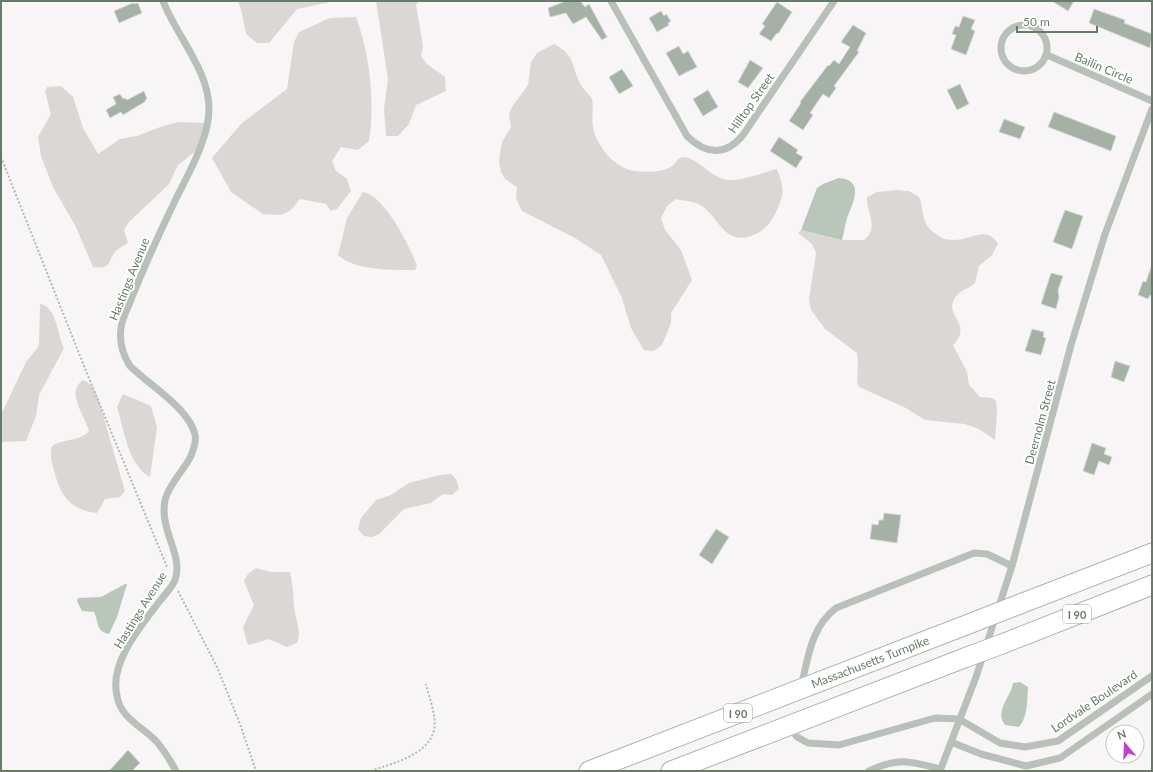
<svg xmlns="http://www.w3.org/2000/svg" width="1153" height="772" viewBox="0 0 1153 772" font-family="Lato,sans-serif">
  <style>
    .green { fill: #dbd7d4 }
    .water { fill: #bac6b9 }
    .building { fill: #a5b1a5; stroke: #d9d7d7 }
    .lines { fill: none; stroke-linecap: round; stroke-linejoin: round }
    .highway-casing { stroke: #adb4ae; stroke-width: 21 }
    .path { stroke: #b3bab4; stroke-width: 2; stroke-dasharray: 2 2; stroke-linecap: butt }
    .minor { stroke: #b8c0b9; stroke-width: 7 }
    .highway { stroke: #fff; stroke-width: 19 }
    .highway-bridge-casing { stroke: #adb4ae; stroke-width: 21; stroke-linecap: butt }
    .highway-bridge { stroke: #fff; stroke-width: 19 }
    .labels { text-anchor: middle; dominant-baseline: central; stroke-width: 4; stroke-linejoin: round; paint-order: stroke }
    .shield { fill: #fff; stroke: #94a395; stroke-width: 1 }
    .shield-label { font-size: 11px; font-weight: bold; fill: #667c68 }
    .street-label { font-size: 12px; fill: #667c68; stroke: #fff }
  </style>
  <rect width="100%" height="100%" fill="#f7f5f5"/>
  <path class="green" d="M238,1H335L297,9L269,43H257L246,34L242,13Z
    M376,1H421L416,4L423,47L421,56L427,64L445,77L446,91L416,105L409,124L398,136H386L384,109L388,79Z
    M356,17C370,55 375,101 369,141L358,150L341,147L332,161L336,171L347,179L351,191L337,209L331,211L326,204L300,199L291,210L281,215L263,214L231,192L212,158L241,124L287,89L294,42L299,32L330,18Z
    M554,44C577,57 570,64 581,85C583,90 590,94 592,99C594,107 591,118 593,127C596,145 614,168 634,171C645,172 663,173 672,166C677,162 678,157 684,157C696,157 715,181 730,180C745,180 761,173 777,169C785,190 784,196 774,216C766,232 743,246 726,232C717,224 711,211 700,205C695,201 683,201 676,199L667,206L661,218L665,230L681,250L692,280L671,313V323L662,345L653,351L644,350L631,328L622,298L601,255L575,238L522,211L516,198L517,187L505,179L501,172L499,161L502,142L511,127L509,114L512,107L528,85L531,62L537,53Z
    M61,86L73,97L83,128L98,154L120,139L137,136L163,126L179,122L205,123L196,151L178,165L169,184L129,222L124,230L128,243C124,245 120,248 117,250C106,261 113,270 93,267L76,227L53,187L41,156L38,137L51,114L45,92L47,87Z
    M897,190L909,191L919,197C923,206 922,216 926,224C928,228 933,232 937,235C962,252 984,219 998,244L992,255L979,266L975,283C970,288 961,290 957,295C940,316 975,322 953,345L967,372L969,385L980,397L992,398L996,401L997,412L995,440L979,429L965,424L925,420L906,408L859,387L857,382L858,361L857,353L825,329L811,310L809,299L816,253L812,244L798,233L801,230L842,240H864C880,228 866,212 867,197L877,192Z
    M363,192C384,195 410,246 417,266L415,270C392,270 355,271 338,255L347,218Z
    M40,304C57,306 57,335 64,348L39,395L36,416L26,441L1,442V415L26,362L39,346Z
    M83,380C92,383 96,393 99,401L125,491L120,497L105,499L97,513C70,510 60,495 54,470C52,462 49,454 52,446C63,439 81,441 89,431C85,415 65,393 83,380Z
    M123,394L151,406L157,427L150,477C128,465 124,430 117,407Z
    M451,474L456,479L459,489L452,495L443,494L431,503L404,509L379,534L372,537L364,536L358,529L361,518L376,500L391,495L409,483L440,475Z
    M256,568L271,572H290C293,584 293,594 294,606C295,619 302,630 297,643L287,647L269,639L249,645L247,643L243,627L254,605L244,581L248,574Z"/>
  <path class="water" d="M839,178C865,180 853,203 847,218C845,225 844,233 842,240L801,230L817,188L823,184Z
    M125,584H127L117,617L109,634C96,632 99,622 94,612L82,611L77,601L78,598L101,597Z
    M1020,682L1028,687C1027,700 1028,717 1019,727L1005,725C994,710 1011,698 1013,683Z"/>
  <path class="building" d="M566,1H580L585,7L589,4L607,37L602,40L586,17L573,24L566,13L550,17L548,8Z
    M1052,1H1074L1068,11Z
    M777,2L792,12L778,34L777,33L771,41L759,34L765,26L762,24Z
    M133,3L134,4L138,3L142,13L119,23L114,11Z
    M1094,9L1125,20L1124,23L1152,34L1150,48L1089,23Z
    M661,11L664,16L666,14L671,21L668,23L669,25L657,32L649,18Z
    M963,16L975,20L971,29L975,31L966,55L951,49L956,35L952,34L955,26L959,27Z
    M853,25L866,33L857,51L859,52L834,86L836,88L829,98L823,94L810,113L813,115L803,130L789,121L801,103L800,102L828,65L829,66L834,60L839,64L850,47L841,42Z
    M679,46L683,54L688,51L697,67L679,76L666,53Z
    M750,60L763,68L748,88L738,82Z
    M622,69L633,86L619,94L609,77Z
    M960,84L969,104L957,110L947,90Z
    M708,90L718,107L703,116L693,99Z
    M144,91L147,99L145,100L146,101L123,115L121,112L110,118L106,110L116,104L113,97L120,94L123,99L125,98L127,100Z
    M1054,112L1116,136L1111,151L1048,127Z
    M1004,119L1025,127L1020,139L999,132Z
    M779,137L798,150L796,153L803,157L796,168L770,151Z
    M1065,210L1083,216L1072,249L1053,242Z
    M1151,267L1152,296L1150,295L1148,299L1138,295L1143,281L1146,282Z
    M1051,273L1063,276L1058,290L1059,297L1056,309L1041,304Z
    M1032,329L1044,332L1043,337L1046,338L1041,355L1025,351Z
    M1115,361L1130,366L1124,382L1111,377Z
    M1092,443L1106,448L1104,454L1112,457L1109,465L1099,461L1094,475L1083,471Z
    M884,513L901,515L897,543L870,539L872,524L878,525L879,520H883Z
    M716,529L729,537L712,564L699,555Z
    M128,750L140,763L132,771H109Z"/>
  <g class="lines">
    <g class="highway-casing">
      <path id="highway" d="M1020,604L1152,553
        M1002,644L1152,585
        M589,771L979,620
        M671,771L967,657"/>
    </g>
    <path class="path" d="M1,157L86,371L167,567
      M178,591L217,667L240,724L256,771
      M371,771C392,763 428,756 434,730C437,716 429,698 426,684"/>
    <path class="minor" d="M163,1C177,37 209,70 209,109C209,139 187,176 174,203C159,234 145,265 132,297C129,307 122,317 121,328C119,342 123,355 130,366C149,385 190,409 195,435C197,442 193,449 191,456C184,470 169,484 165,500C159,531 184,555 175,580C172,588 164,595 159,602C140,627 109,663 117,696C121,719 142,726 156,741C164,750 170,760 176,771
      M611,1L687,136C706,155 726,156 743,135L834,1
      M1001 48a23 23 0 1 1 46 0a23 23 0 1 1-46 0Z
      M1047,55L1152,101
      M801,687C808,658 811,627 836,608L974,553L987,554L1012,566
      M789,726L797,737L808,743L839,745L935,718L959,719L1000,743L1025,747L1058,741L1152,676
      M951,742L981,754L1026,766L1060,758L1152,694
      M869,771C898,757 910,761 940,769
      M940,771L976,677L1012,566L1071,345L1105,234L1152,109"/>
    <use href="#highway" class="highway"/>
    <g class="highway-bridge-casing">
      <path id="highway-bridge" d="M979,620L1020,604
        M967,657L1002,644"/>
    </g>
    <use href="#highway-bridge" class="highway-bridge"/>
  </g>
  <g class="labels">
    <g class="shield">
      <rect x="1063" y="605" width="28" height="18" rx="3"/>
      <rect x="724" y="704" width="28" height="18" rx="3"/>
    </g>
    <g class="shield-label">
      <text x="1077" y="614">I 90</text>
      <text x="738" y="713">I 90</text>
    </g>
    <g class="street-label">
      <text transform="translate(1104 68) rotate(23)">Bailin Circle</text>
      <text transform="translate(751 103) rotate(-55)">Hilltop Street</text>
      <text transform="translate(129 279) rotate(-68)">Hastings Avenue</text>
      <text transform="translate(1040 422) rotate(-75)">Deernolm Street</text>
      <text transform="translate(140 610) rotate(-58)">Hastings Avenue</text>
      <text transform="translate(870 662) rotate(-21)">Massachusetts Turnpike</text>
      <text transform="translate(1094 701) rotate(-34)">Lordvale Boulevard</text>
    </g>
  </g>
  <rect width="1153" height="772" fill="none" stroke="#667c68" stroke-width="4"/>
  <g transform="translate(1125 744) rotate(341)"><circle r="19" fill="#ffffff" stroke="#c2cbc3"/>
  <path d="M0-3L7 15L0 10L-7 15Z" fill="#c13fcd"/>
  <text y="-6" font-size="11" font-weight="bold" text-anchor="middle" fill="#667c68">N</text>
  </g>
  <path d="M1017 26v6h80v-6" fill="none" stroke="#667c68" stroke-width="2"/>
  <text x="1023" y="26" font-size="12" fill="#667c68" stroke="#ffffff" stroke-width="3" paint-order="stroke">50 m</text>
</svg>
